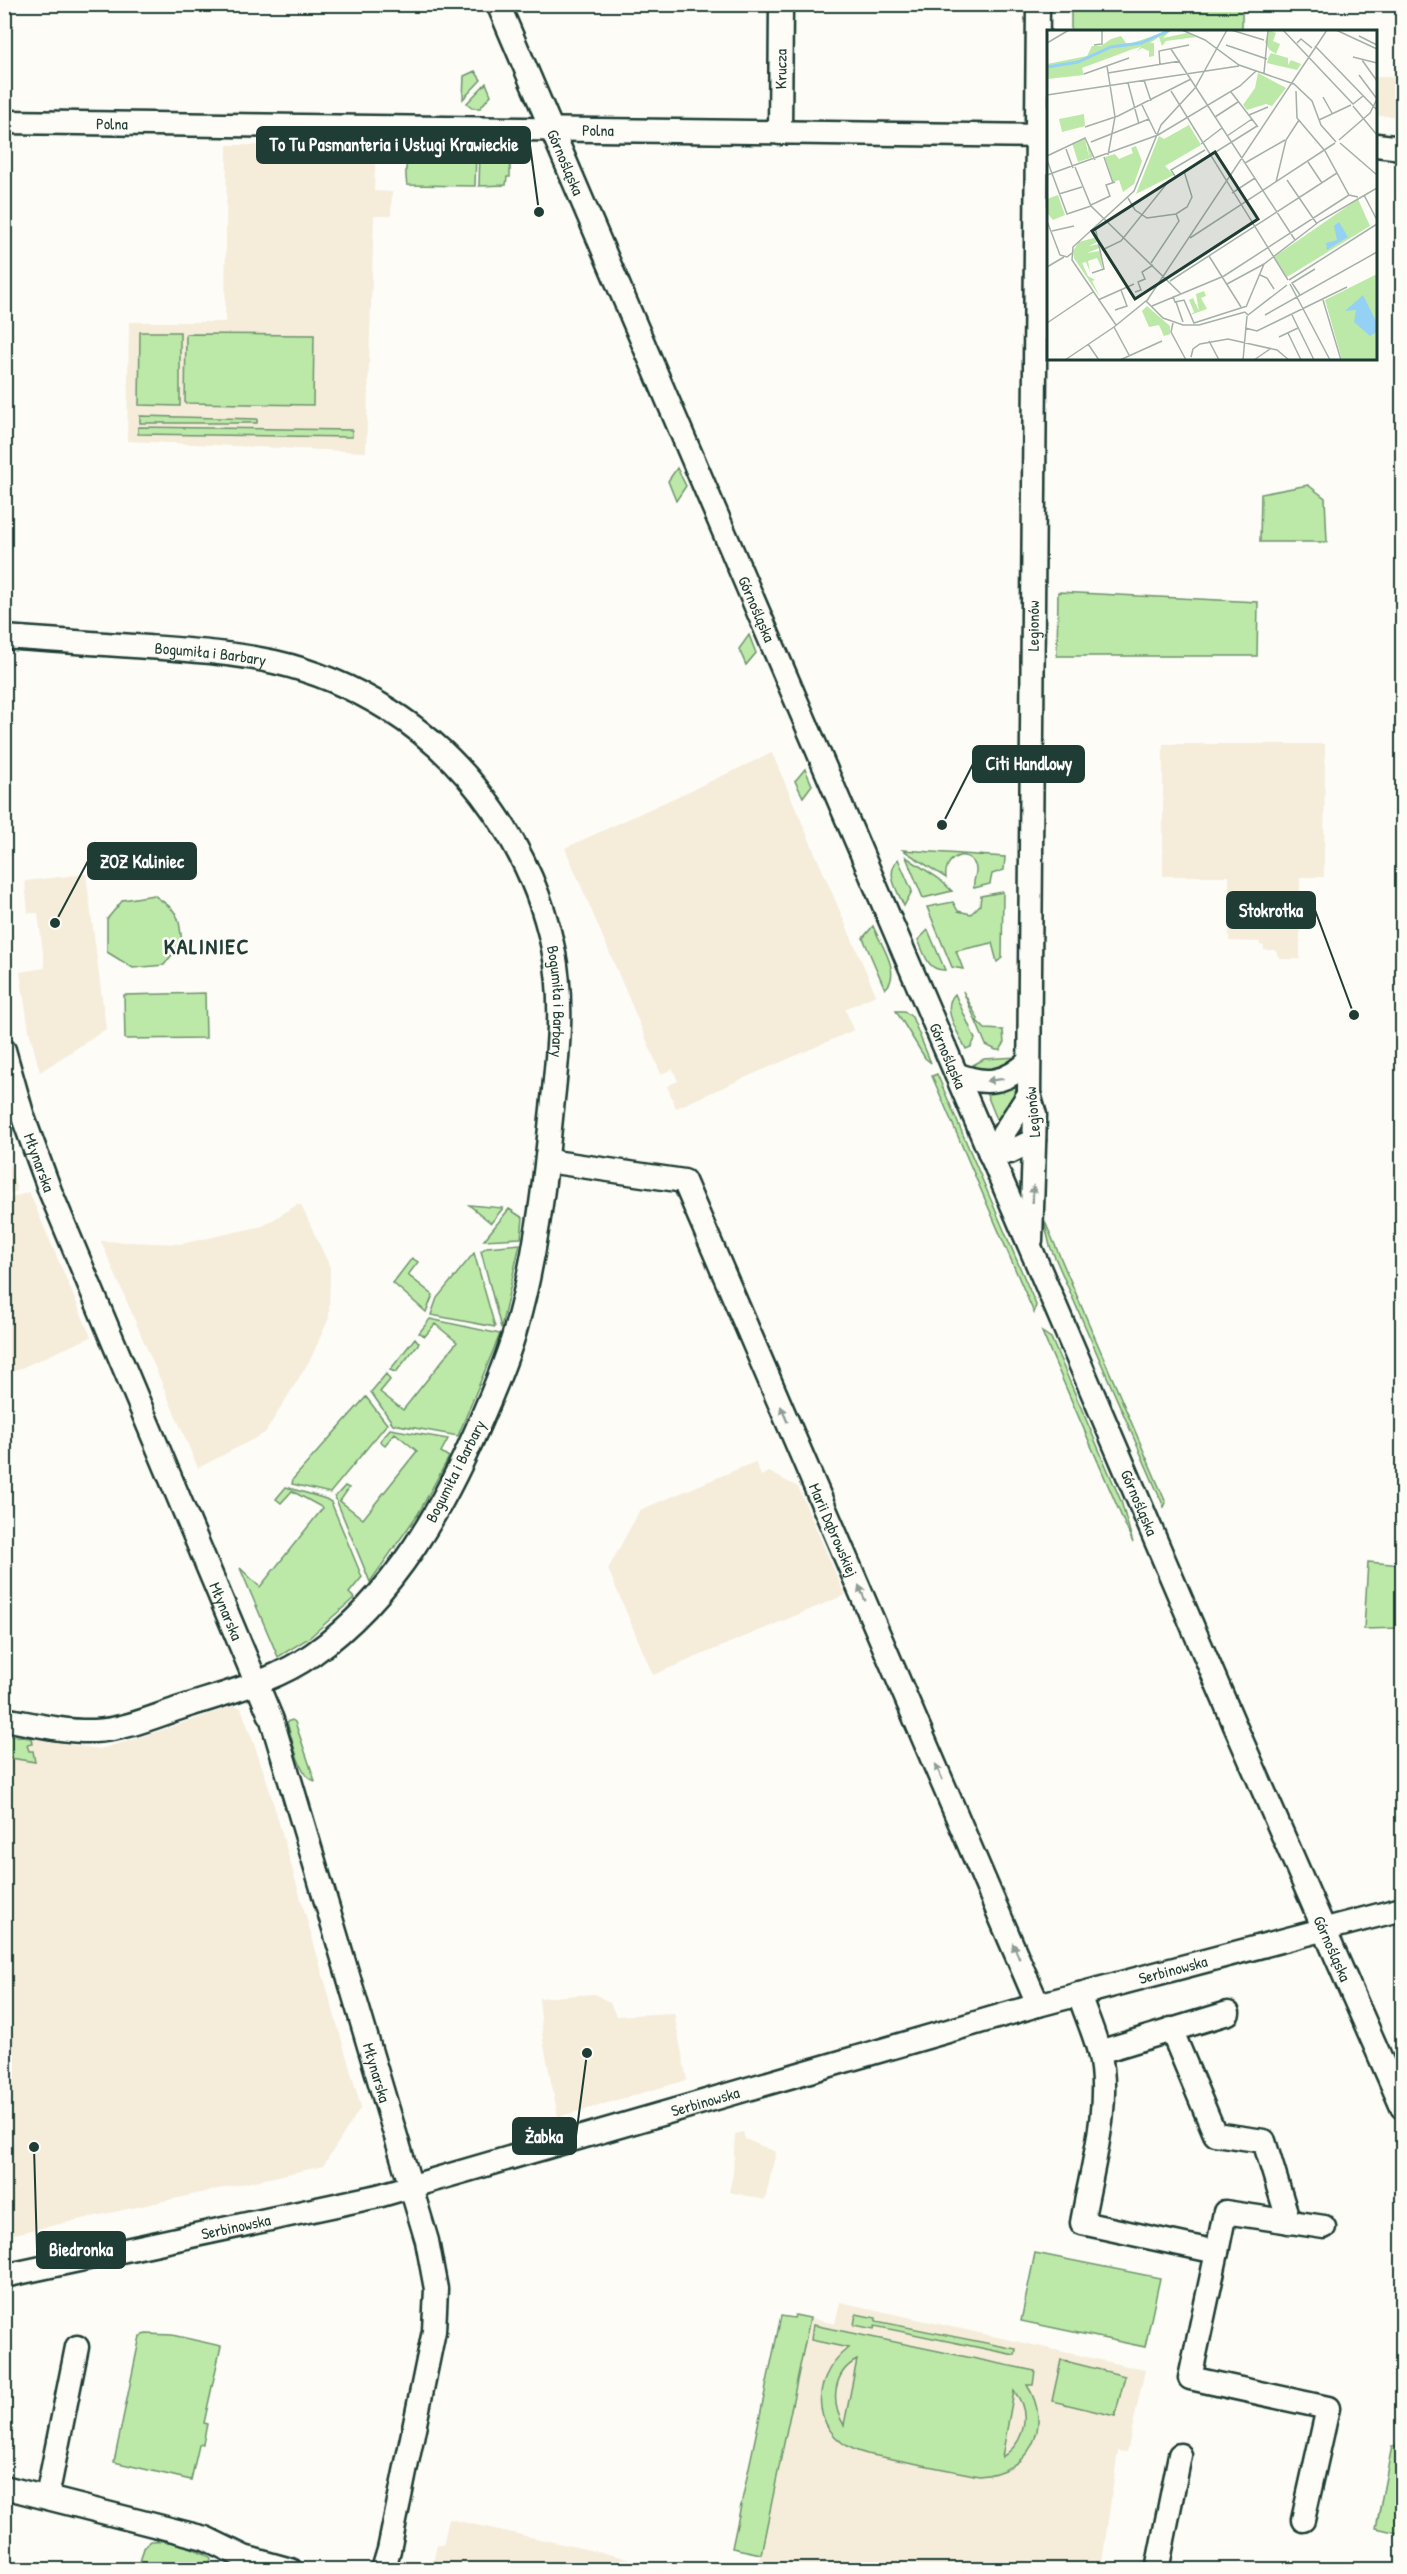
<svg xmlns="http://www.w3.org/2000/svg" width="1407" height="2574" viewBox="0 0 1407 2574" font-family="'Patrick Hand',sans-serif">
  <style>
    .built { fill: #f5ecda }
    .green { fill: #bce9a7; stroke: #6e936e; stroke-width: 1.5; fill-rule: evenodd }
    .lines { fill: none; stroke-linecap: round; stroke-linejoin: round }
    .minor-casing { stroke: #1f3d34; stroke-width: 27 }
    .minor { stroke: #fdfcf7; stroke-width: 22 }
    .oneway { fill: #8e9c96 }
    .labels { text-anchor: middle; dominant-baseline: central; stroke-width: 5; stroke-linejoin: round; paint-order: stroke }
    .street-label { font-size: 16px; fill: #1f3d34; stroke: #fdfcf7 }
    .district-label { font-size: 22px; font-weight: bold; letter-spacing: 1.5px; fill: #1f3d34; stroke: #fdfcf7 }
    .inset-river { fill: none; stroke: #95d1f5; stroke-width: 3 }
    .inset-road { fill: none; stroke: #a4b0a9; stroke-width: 1.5 }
    .view { fill: #1f3d34; fill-opacity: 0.15; stroke: #1f3d34; stroke-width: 3 }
    .inset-edge { fill: none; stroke: #1f3d34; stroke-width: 3 }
    .leader { fill: none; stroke: #1f3d34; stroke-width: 2 }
    .callout-dot { fill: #1f3d34; stroke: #fdfcf7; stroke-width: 2 }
    .callout { fill: #1f3d34; stroke: #1f3d34; stroke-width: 2 }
    .callout-label { font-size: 18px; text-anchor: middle; font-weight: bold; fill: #fff }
  </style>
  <rect width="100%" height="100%" fill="#fdfcf7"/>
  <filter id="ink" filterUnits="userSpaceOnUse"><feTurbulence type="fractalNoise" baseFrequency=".0167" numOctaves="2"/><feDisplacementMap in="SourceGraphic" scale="12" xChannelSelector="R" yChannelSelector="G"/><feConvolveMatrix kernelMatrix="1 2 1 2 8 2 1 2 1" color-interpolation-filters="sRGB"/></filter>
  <g filter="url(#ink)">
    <path class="built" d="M1376,77H1402V116H1376Z
      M227,145L376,146L374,191L392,192L391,216H374L366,452L127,441L129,322H225Z
      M1163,744H1325L1324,877H1300V959H1280L1275,950H1264V946L1260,945V942L1229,941V876H1163Z
      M772,753L876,995L845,1009L854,1030L676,1108L667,1086L678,1081L673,1069L661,1074L565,848Z
      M86,874L106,1029L40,1072L29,1030L20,972L45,968L38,913H28L25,881Z
      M5,1147L17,1191L5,1195H4Z
      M29,1192L91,1337L5,1375V1200Z
      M297,1205H301L330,1267L329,1318L310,1360L265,1433L198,1468L101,1241L181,1244L263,1226Z
      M755,1462L761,1476L769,1472L798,1487L845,1595L653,1675L608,1569L640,1510Z
      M234,1706L241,1708L266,1778L361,2107L323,2166L5,2236V1735L100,1749L132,1740Z
      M595,1994L610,2003L616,2016L674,2013L687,2080L558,2117L543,2040L539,1998Z
      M743,2132L745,2139L776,2152L765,2200L729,2192L733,2174L735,2134Z
      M840,2302L1145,2370L1127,2452L1118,2451L1101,2569L757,2570L810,2318L835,2324Z
      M449,2519L675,2569H432L437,2544L443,2545Z"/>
    <path class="green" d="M1071,5H1242V31H1071Z
      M475,71L481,80L463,99L464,76Z
      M486,83L491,95L480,108H472L467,103Z
      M415,148L474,150L476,151L475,186L407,185C405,174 405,154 415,148Z
      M480,151L510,161V177H507L506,185L479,186Z
      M140,332H180V406L139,405Z
      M186,334L314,335L313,405L185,403Z
      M140,416L257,419V423H140Z
      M138,427L352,430V437L138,434Z
      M677,468L686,486L676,501L668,481Z
      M1308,485L1325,498L1327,542H1260L1261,494Z
      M1058,592L1258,602L1257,656H1057Z
      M749,635L756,653L746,665L739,649Z
      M805,769L812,785L803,797L795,781Z
      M903,850L1005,857L1004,870L992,874L990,884L974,888C972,879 979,873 975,865C966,847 943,858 946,878Z
      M906,857L938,878L952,891L923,898Z
      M898,859L912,891L904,906C897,890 885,874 898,859Z
      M1003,892L1002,958L997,962L992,943L956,951L963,969L952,967L927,907L953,902L958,911L971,914L980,905L981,896Z
      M154,895C179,913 178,912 182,942L164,965L133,968L107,952V919L123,900Z
      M873,926C880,943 903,974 885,989L863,938Z
      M928,930L945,970C927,971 925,954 918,940Z
      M963,991L978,1019L977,1021L985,1029L1003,1030L1004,1044L1000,1050H996L986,1045Z
      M205,993L206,1038L125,1039L124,995Z
      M955,994L975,1039L971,1047L966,1049C959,1034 940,1008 955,994Z
      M896,1011H904L912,1017L931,1063L925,1058Z
      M1017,1057L1014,1062L997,1073L977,1069L973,1065L984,1059Z
      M937,1074L1036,1305L1034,1313L932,1076Z
      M1014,1085L1016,1088L1013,1100L998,1122L987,1095L988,1092Z
      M469,1205L503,1208L491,1223Z
      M509,1209L523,1218L521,1238L484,1240Z
      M1043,1217L1166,1503L1164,1507L1050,1246Z
      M520,1244L501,1328L481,1251L487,1247Z
      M474,1253L495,1327L431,1315L437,1298Z
      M412,1258L418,1262L408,1275L433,1295L426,1312L393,1283Z
      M430,1319L500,1334L458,1436L393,1424L371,1392L386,1374L390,1380L380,1392L403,1410L457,1342L435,1324L425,1336L419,1333Z
      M1042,1332L1051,1338L1121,1501L1133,1543Z
      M415,1338L419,1343L396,1372L390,1370Z
      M366,1397L387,1424L330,1493L292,1484L293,1479Z
      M390,1429L448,1439L441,1452L449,1457L418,1514L370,1582L335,1497L345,1486L349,1488L340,1501L363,1519L417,1451L395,1433L385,1445L380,1441Z
      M286,1487L326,1499L331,1502L362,1577L349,1593L354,1598L309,1638L278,1657L240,1568L260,1587L323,1508L292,1491L281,1503L276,1499Z
      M1368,1562L1402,1565V1628L1364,1629Z
      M292,1720L295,1722L315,1781C299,1777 292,1738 287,1722Z
      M4,1735L31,1738L32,1744L27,1745L29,1751H33L35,1762L5,1757Z
      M1035,2253L1160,2278L1145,2347L1021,2321Z
      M856,2314L876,2318V2321L1016,2349L1015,2355L875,2326L874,2329L854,2325Z
      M795,2315L810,2318L761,2554L732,2548L781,2316L794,2318Z
      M813,2325L1035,2371L1033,2385H1027C1054,2427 1029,2473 979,2476L867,2454C812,2440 806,2381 848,2348L811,2340ZM857,2360L844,2425C830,2403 833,2372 857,2360ZM1014,2391C1032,2413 1025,2442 1002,2457Z
      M146,2334L172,2335L221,2346L204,2423L207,2424L203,2444L199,2445L191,2480L114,2462L140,2336Z
      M1061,2360L1125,2376L1115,2416L1052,2401Z
      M1392,2446L1402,2448V2534L1376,2528Z
      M151,2541C168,2539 197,2548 211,2558L209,2569H138L144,2548Z"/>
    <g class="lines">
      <g class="minor-casing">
        <g id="minor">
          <path id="s1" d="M498,4L1236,1728L1402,2107"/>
          <path id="s2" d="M4,122L1048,136"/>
          <path id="s3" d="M780,133L781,4"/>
          <path d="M1376,145L1402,148"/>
          <path id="s4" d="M4,637C52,640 100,644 148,647C242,654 306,658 389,710C472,762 533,852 553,948C565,1004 557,1061 551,1118C544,1189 535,1262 515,1331C507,1360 495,1387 483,1415C445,1505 395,1596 313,1654C274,1682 225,1693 180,1708C153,1717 123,1730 94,1731C65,1732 33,1724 4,1719"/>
          <path id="s5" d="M4,1050L23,1117L50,1191L272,1720L427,2241L436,2289L434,2331L389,2550L383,2570"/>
          <path d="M956,1074C985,1086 1007,1083 1029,1061"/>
          <path d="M990,1154L1029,1094"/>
          <path d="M990,1154L1010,1152L1034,1140"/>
          <path id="s6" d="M547,1161L684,1181L1038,2005"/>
          <path id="s7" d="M1031,1240L1035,1115L1029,1094L1038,4"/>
          <path d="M1079,1994C1085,2013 1094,2032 1099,2052C1112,2103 1091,2171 1082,2223L1217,2252L1190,2378L1328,2408L1303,2520"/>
          <path d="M1171,2029L1215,2134L1264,2141L1289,2222"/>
          <path d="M1099,2052L1228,2013"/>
          <path d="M1217,2252L1225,2212L1324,2227"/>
          <path id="s8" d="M4,2276L378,2196L1038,2005L1402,1909"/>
          <path d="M4,2487L205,2538L244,2557L291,2570"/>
          <path d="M47,2497L77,2347"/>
          <path d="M1157,2570L1180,2455"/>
        </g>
      </g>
      <use href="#minor" class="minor"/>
    </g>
    <defs><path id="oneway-solid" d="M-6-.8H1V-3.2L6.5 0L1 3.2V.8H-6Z" transform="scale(1.5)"/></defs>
    <g class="oneway">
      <use href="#oneway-solid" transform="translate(995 1080) rotate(173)"/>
      <use href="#oneway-solid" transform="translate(1033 1194) rotate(-88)"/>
      <use href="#oneway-solid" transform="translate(784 1414) rotate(-113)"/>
      <use href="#oneway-solid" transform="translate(862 1593) rotate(-113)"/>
      <use href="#oneway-solid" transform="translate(939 1772) rotate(-114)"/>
      <use href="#oneway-solid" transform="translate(1016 1951) rotate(-113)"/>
    </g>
  </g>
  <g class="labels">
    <g class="street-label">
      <text stroke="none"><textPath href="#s3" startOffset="64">Krucza</textPath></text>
      <text stroke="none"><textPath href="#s2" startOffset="108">Polna</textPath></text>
      <text stroke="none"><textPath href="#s2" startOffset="594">Polna</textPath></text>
      <text stroke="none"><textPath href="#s1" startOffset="172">Górnośląska</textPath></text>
      <text stroke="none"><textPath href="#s1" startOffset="658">Górnośląska</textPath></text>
      <text stroke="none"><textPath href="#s7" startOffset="615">Legionów</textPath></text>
      <text stroke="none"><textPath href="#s4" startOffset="207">Bogumiła i Barbary</textPath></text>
      <text stroke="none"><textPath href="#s4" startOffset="747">Bogumiła i Barbary</textPath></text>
      <text stroke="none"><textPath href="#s1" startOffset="1144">Górnośląska</textPath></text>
      <text transform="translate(1032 1112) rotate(-95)">Legionów</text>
      <text stroke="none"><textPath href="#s5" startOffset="118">Młynarska</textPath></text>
      <text transform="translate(455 1471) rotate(-63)">Bogumiła i Barbary</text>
      <text stroke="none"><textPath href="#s1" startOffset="1630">Górnośląska</textPath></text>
      <text stroke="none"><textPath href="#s6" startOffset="518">Marii Dąbrowskiej</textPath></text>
      <text stroke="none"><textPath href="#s5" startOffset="604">Młynarska</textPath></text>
      <text stroke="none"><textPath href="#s1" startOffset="2116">Górnośląska</textPath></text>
      <text stroke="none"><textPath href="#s8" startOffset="1209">Serbinowska</textPath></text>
      <text stroke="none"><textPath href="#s5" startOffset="1090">Młynarska</textPath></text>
      <text stroke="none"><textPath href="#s8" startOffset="723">Serbinowska</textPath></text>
      <text stroke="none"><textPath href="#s8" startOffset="237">Serbinowska</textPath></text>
    </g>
    <g class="district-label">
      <text x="207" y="946">KALINIEC</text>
    </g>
  </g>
  <g transform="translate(1047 30)">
    <rect width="330" height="330" fill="#fdfcf7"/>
    <path d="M124,0L116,8L140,3L149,7L119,11L115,16L112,7L103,13H107V26L102,27V21L95,18L89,22L94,17L86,19L35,38L37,45L0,49V34L40,26L45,16H54L64,9L74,6L79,13H85ZM222,0L229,3L226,11L233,14L229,24L223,20L222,27L224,23L241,28V35L244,30L254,34L250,40L220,33L223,21L218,12ZM211,43L239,58L225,76L219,74L200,80L196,75L208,58ZM37,84L38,96L15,102L12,89ZM142,95L154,115L118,136L127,145L89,164L112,106L117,109ZM38,109L42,127L40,111L46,127L31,132L25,113ZM89,116L95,131L87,154L76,162L72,150L66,152L58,127L68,124L72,129L86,123L84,118ZM11,165L18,185L6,190L1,184L0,169ZM311,169L323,196L240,247L227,227ZM50,207L52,211L42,216L52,214V218L40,223L53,221L56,241L50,228L41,231L43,242L39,232L35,233L41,246L48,250L45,251L53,267L27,228L26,221L32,212ZM330,244V330H295L278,270ZM157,261L159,266L154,268L160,279L143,285L147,282L142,270L146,268L152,281L149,264ZM100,276L123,296V304L117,306L112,295L102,297L95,281Z" fill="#bce9a7"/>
    <path d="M292,192L301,207L280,220L279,213L290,210L287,196ZM316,265L330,293V302L323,306L307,292L309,280L298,281Z" fill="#95d1f5"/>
    <path class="inset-river" d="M0,37L31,32L64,17L94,13L123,0"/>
    <path class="inset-road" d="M135,0L158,10L192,35L247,54L265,71L274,95L289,112M184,0L217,10M236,0L306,74L316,66M289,0L330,19M312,6L330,15M0,13L22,0M250,13L254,9L265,18M47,15L55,14V0M179,15L220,29M268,16L330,80M124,19L248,210M306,27L330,33M315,30L330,51M113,35L112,21L142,15M60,36L68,87L61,125M61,43L133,31M217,43L221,0M37,44L82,28M312,45L330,69M97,50L104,71M81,53L92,94M124,61L241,250M249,61L250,88L278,121L302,165L311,167M184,62L211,97M0,65L192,36M276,67L285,83M95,75L109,104M306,76L330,105M202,85L221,77M168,87L191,72M272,90L304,75M38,97L71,86L144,49M180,106L205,89M292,110L323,83L330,69M44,112L102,89M293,113L330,145M154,114L175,98M19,119L26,138M0,126L38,108L48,130M57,127L66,153M0,130L20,184L44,176M261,132L275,153M198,133L238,110M28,137L44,176L134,264M0,145L111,105L193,56L209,41M128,146L124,140L158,120M240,150L270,194M229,152L239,110L252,90M185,163L208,148M12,164L35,157M317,165L330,190M81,168L88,180L100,188L129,184L140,177L145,167L137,141M44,175L63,166L59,155L68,152M0,191L13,225L20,227L25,223M5,201L27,196M143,208L288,113M55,220L74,211L121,152L210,96M162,226L194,277M104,233L132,191L129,184M0,237L17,227M45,243L57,239L48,197M213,245L220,248L227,259M242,250L330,194M123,251L290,143M180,254L217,234L273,191L330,158M243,254L283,330M88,262L94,260L91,252L98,249L95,242L106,235M253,265L245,253L268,239M126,266L128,272L137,270L147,293L200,276M51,270L87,254M276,270L294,330M99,272L280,0M129,272L136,292M105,276L177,246L302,165M199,277L217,234M68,280L80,276L74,260M198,282L201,285L240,255M218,285L330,222M245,285L267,330M0,293L46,262M126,293L124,302L139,330M69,295L25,230L26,217L87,161L114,95L148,58L180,0M67,297L99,271L116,288L136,295H152L198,282M198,298L210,301L300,257M241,303L254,330M232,307L251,298M162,311L172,330M41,314L52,330M144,327L146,319L153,314L181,309L230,320L242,330M18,330L67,297L82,325M73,330L115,311M196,330L200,286M207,330L223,319"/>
    <path class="view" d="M168,122L211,189L88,269L45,201Z"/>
    <rect width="330" height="330" class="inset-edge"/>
  </g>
  <path class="leader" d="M539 212L530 145M942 825L973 764M55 923L88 861M1354 1015L1315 910M587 2053L576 2136M34 2147L37 2250"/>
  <g class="callout-dot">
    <circle cx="539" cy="212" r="6"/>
    <circle cx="942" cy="825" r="6"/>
    <circle cx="55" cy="923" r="6"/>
    <circle cx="1354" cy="1015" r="6"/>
    <circle cx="587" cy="2053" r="6"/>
    <circle cx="34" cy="2147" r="6"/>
  </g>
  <g class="callout">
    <rect x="257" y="127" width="273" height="36" rx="6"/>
    <rect x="973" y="746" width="111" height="36" rx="6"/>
    <rect x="88" y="843" width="108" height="36" rx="6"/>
    <rect x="1227" y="892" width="88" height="36" rx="6"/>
    <rect x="513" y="2118" width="63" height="36" rx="6"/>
    <rect x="37" y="2232" width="88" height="36" rx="6"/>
  </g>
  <g class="callout-label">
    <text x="394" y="151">To Tu Pasmanteria i Usługi Krawieckie</text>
    <text x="1029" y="770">Citi Handlowy</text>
    <text x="142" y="868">ZOZ Kaliniec</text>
    <text x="1271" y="917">Stokrotka</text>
    <text x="544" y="2143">Żabka</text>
    <text x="81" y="2256">Biedronka</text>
  </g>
  <rect width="1407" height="2574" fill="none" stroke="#fdfcf7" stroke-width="24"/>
  <rect x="12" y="12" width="1383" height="2550" fill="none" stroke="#1f3d34" stroke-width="2" filter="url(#ink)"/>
</svg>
